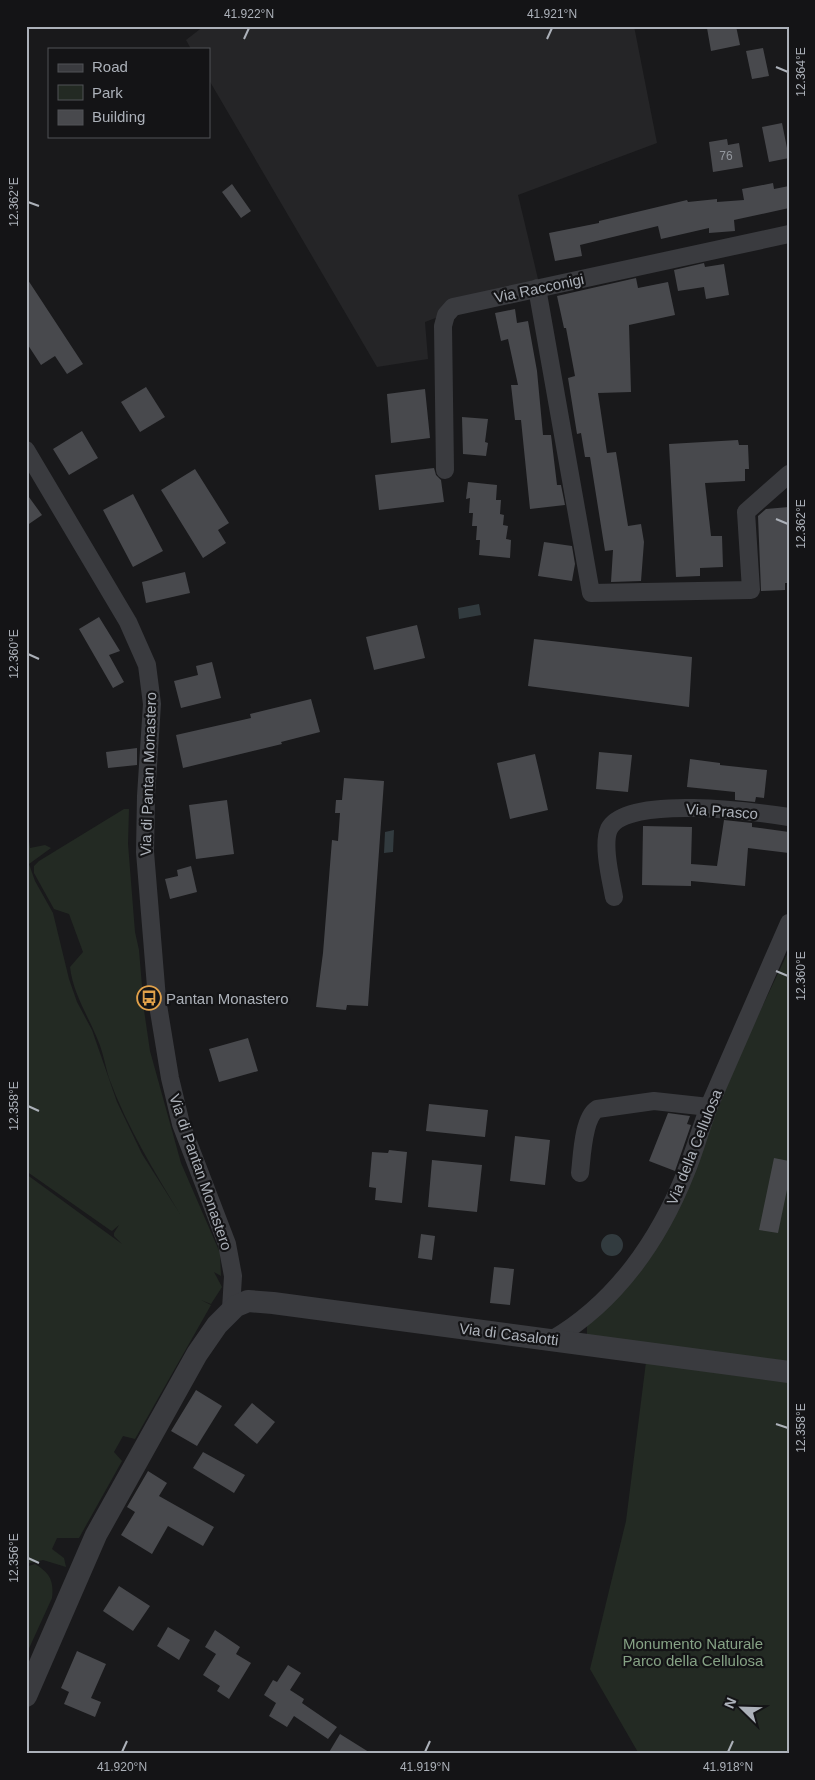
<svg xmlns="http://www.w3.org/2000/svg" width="815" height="1780" viewBox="0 0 815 1780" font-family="Arial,sans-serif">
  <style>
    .built { fill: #252527 }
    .green { fill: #232a23 }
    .water { fill: #323b3f }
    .building { fill: #48494d }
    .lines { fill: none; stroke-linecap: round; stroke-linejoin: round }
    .minor { stroke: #3a3b3f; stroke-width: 18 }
    .tertiary { stroke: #3a3b3f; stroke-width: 22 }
    .ticks { fill: none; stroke: #acb1b9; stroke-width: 2 }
    .labels { text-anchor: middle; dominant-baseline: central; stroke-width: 4.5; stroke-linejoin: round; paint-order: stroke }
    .number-label { font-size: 12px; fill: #93979e }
    .street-label { font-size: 15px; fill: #acb1b9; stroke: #141416 }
    .poi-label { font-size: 15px; fill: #acb1b9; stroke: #141416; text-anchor: start }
    .park-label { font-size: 15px; fill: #86a285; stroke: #141416 }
    .neatline { fill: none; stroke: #acb1b9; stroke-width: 2 }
    .ticks-label { font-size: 12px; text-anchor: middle; fill: #acb1b9 }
  </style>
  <rect width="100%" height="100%" fill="#19191b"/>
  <path class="built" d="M204,26H634L657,143L518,195L538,279L425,322L428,359L377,367L209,80V49H191L186,40Z"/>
  <path class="green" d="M124,809H129L128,844L135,932L139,950L144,1010L150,1051L181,1163L220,1253L221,1276L214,1272L222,1287L211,1304L201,1300L211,1305L135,1439L123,1436L114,1452L122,1461L79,1538H57L52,1549L64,1558L66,1567L43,1560L26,1564V1174L122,1244L114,1236V1233L119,1225L112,1231L110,1230L26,1171V820L30,848L45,845L51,848L29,864L35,881L53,913L69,979L77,1002L92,1030L117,1102L142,1154L180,1214C154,1171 127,1127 109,1078C105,1065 103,1051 97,1038C87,1014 73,993 70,967L83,952L69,914L54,909L34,873V866L39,861Z
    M789,950V1754H639L590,1669L626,1521L648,1346L587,1336V1324L615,1298L743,1047Z
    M35,1564C50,1573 54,1581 52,1598L26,1655V1567Z"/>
  <path class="water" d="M479,604L481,615L459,619L458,608Z
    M394,830L393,852L384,853L385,832Z
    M601 1245a11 11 0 1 1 22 0a11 11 0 1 1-22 0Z"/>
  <path class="building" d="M717,26H736L740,45L711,51L707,28Z
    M763,48L769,76L752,79L746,51Z
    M782,123L789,158L769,162L762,127Z
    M727,139L728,145L739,143L743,167L713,172L709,142Z
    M773,183L774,189L789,186V208L734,220L735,231L709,233V228L661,239L658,226L580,245L582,256L555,261L549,233L599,223V221L687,200L688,202L717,199V202L744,200L742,189Z
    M232,184L251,211L241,218L222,192Z
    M704,263L705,267L724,264L729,295L706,299L704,287L678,291L674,270Z
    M26,277L83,364L67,374L55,356L41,365L26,342Z
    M636,278L638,288L668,282L675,315L629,325L631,392L598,393L607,453L616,452L628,526L641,524L644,542L641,581L611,582L613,550L605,551L590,457H585L581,433L577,434L568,378L575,376L566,328H564L557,296Z
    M515,309L517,323L528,321L537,371L543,435H551L557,485H561L565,505L530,509L521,420H515L511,385H518L508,339L501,341L495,313Z
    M146,387L165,417L140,432L121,402Z
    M425,389L430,438L391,443L387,394Z
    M462,417L488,419L485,442L488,443L486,456L463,454Z
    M82,431L98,458L69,475L53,449Z
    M738,440L739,445H748L749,469H745V481L705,483L711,536H722L723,567L700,568V576L676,577L669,444Z
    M434,468L436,475L441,480L444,502L379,510L375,475Z
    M195,469L229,523L218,530L226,543L203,558L161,490Z
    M468,482L497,485L496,500H501L500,514L504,515L503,525L508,526L506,539L511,540L510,558L479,555L480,540H476L477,526H472L473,513H469L470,498L466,499Z
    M26,493L42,515L26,526Z
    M133,494L163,551L133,567L103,510Z
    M789,507V583H785V590L761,591L758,516L766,509Z
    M544,542L572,546L575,564L572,581L538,576Z
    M185,572L190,593L146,603L142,582Z
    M99,617L120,651L109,655L124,682L113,688L79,629Z
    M417,625L425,658L374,670L366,637Z
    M534,639L692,657L689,707L528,686Z
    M212,662L221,698L181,708L174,681L198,675L196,666Z
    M311,699L320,732L281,742L282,744L183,768L176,735L251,718L250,714Z
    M137,748V765L108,768L106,752Z
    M599,752L632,755L628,792L596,789Z
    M535,754L548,810L510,819L497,763Z
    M690,759L720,763V765L767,770L764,798L756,797L755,802L735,800V792L687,787Z
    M344,778L384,781L368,1006L347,1005L346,1010L316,1007L323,953L332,840L338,841L340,813H335L336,800H342Z
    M227,800L234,854L196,859L189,805Z
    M724,820L752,823V827L789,832V853L748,848L745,886L691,881V886L642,885L643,826L692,827L691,864L717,866Z
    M191,866L197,892L170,899L165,879L178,876L177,870Z
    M248,1038L258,1071L219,1082L209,1049Z
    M429,1104L488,1110L485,1137L426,1131Z
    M668,1113L690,1116L687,1124L691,1125L675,1171L649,1161Z
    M515,1136L550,1140L545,1185L510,1181Z
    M389,1150L407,1152L402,1203L375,1200L376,1188L369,1187L372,1152L388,1153Z
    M774,1158L789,1161V1180L778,1233L759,1230Z
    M432,1160L482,1165L477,1212L428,1207Z
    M421,1234L435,1236L432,1260L418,1258Z
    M494,1267L514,1269L510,1305L490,1303Z
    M196,1390L222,1406L197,1446L171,1431Z
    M252,1403L275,1422L257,1444L234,1425Z
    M203,1452L245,1475L234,1493L193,1468Z
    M148,1471L167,1483L159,1496L214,1527L203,1546L168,1526L152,1554L121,1535L135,1512L127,1507Z
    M119,1586L150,1606L133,1631L103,1611Z
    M168,1627L190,1640L179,1660L157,1646Z
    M215,1630L240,1647L236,1654L251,1663L229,1699L217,1691L220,1686L203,1675L216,1654L205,1647Z
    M77,1651L106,1664L91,1698L101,1702L95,1717L64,1704L69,1692L61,1688Z
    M288,1665L301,1673L290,1690L304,1699L302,1703L337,1727L328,1739L294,1716L287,1727L269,1716L276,1703L264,1695L273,1680L277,1682Z
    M340,1734L372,1754H328Z"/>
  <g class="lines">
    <path class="minor" d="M537,288L591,593L751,590L746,512L789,474
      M26,450L128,622L147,665L152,704L146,796L145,852L157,999L170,1078L181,1124L227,1244L233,1276L231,1309
      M445,470L443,326L446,315L453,307L789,234
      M614,897C611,880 602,845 609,829C626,794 757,812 789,817
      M580,1173C582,1156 583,1118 597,1109L654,1101L709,1107
      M553,1339C616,1302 659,1240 686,1172C695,1150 701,1127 710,1104C736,1044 763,983 789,923"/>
    <path class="tertiary" d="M26,1696L96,1535L197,1354L217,1325L236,1306L248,1301L273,1303L789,1372"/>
  </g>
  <path class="ticks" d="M244,39L249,28M547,39L552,28M776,67L788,72M28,202L39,206M776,519L788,524M28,654L39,659M776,971L788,976M28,1106L39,1111M776,1424L788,1428M28,1558L39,1563M122,1752L127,1741M425,1752L430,1741M728,1752L733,1741"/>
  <defs>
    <g id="bus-ring" transform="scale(1.25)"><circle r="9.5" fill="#141416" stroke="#e1a14a" stroke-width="1.5"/><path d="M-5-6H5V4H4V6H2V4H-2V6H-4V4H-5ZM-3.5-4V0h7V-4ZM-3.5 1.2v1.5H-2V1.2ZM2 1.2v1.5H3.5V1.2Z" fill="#e1a14a"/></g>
  </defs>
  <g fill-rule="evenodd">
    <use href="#bus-ring" x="149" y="998"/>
  </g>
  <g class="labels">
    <g class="number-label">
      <text x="726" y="156">76</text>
    </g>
    <g class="street-label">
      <text transform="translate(539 288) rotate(-12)">Via Racconigi</text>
      <text transform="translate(148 774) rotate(-88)">Via di Pantan Monastero</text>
      <text transform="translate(722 811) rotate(4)">Via Prasco</text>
      <text transform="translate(694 1147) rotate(-68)">Via della Cellulosa</text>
      <text transform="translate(201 1172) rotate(71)">Via di Pantan Monastero</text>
      <text transform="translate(509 1334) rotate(7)">Via di Casalotti</text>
    </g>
    <g class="poi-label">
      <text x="166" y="998">Pantan Monastero</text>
    </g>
    <g class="park-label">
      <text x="693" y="1643">Monumento Naturale<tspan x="693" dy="17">Parco della Cellulosa</tspan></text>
    </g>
  </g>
  <rect width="815" height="1780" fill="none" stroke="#141416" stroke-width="55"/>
  <rect x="48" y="48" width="162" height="90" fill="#141416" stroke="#515357"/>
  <rect x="58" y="64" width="25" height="8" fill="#3a3b3f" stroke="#515357"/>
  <text x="92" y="72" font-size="15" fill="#acb1b9">Road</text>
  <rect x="58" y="85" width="25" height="15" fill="#232a23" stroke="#515357"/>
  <text x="92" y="98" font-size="15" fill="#acb1b9">Park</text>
  <rect x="58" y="110" width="25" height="15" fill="#48494d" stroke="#515357"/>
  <text x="92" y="122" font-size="15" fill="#acb1b9">Building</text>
  <g transform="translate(742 1708) rotate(293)" stroke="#141416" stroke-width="4" paint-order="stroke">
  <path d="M0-4L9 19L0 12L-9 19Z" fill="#acb1b9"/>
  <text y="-8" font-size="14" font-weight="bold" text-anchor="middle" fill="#acb1b9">N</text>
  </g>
  <rect x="28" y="28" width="760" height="1724" class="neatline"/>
  <g class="ticks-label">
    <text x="249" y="18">41.922°N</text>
    <text x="552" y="18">41.921°N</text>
    <text transform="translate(801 72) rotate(-90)" y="4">12.364°E</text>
    <text transform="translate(14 202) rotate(-90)" y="4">12.362°E</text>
    <text transform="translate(801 524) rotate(-90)" y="4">12.362°E</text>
    <text transform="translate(14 654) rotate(-90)" y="4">12.360°E</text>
    <text transform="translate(801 976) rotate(-90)" y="4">12.360°E</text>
    <text transform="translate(14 1106) rotate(-90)" y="4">12.358°E</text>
    <text transform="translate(801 1428) rotate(-90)" y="4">12.358°E</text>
    <text transform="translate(14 1558) rotate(-90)" y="4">12.356°E</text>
    <text x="122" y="1771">41.920°N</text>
    <text x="425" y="1771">41.919°N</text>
    <text x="728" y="1771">41.918°N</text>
  </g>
</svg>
